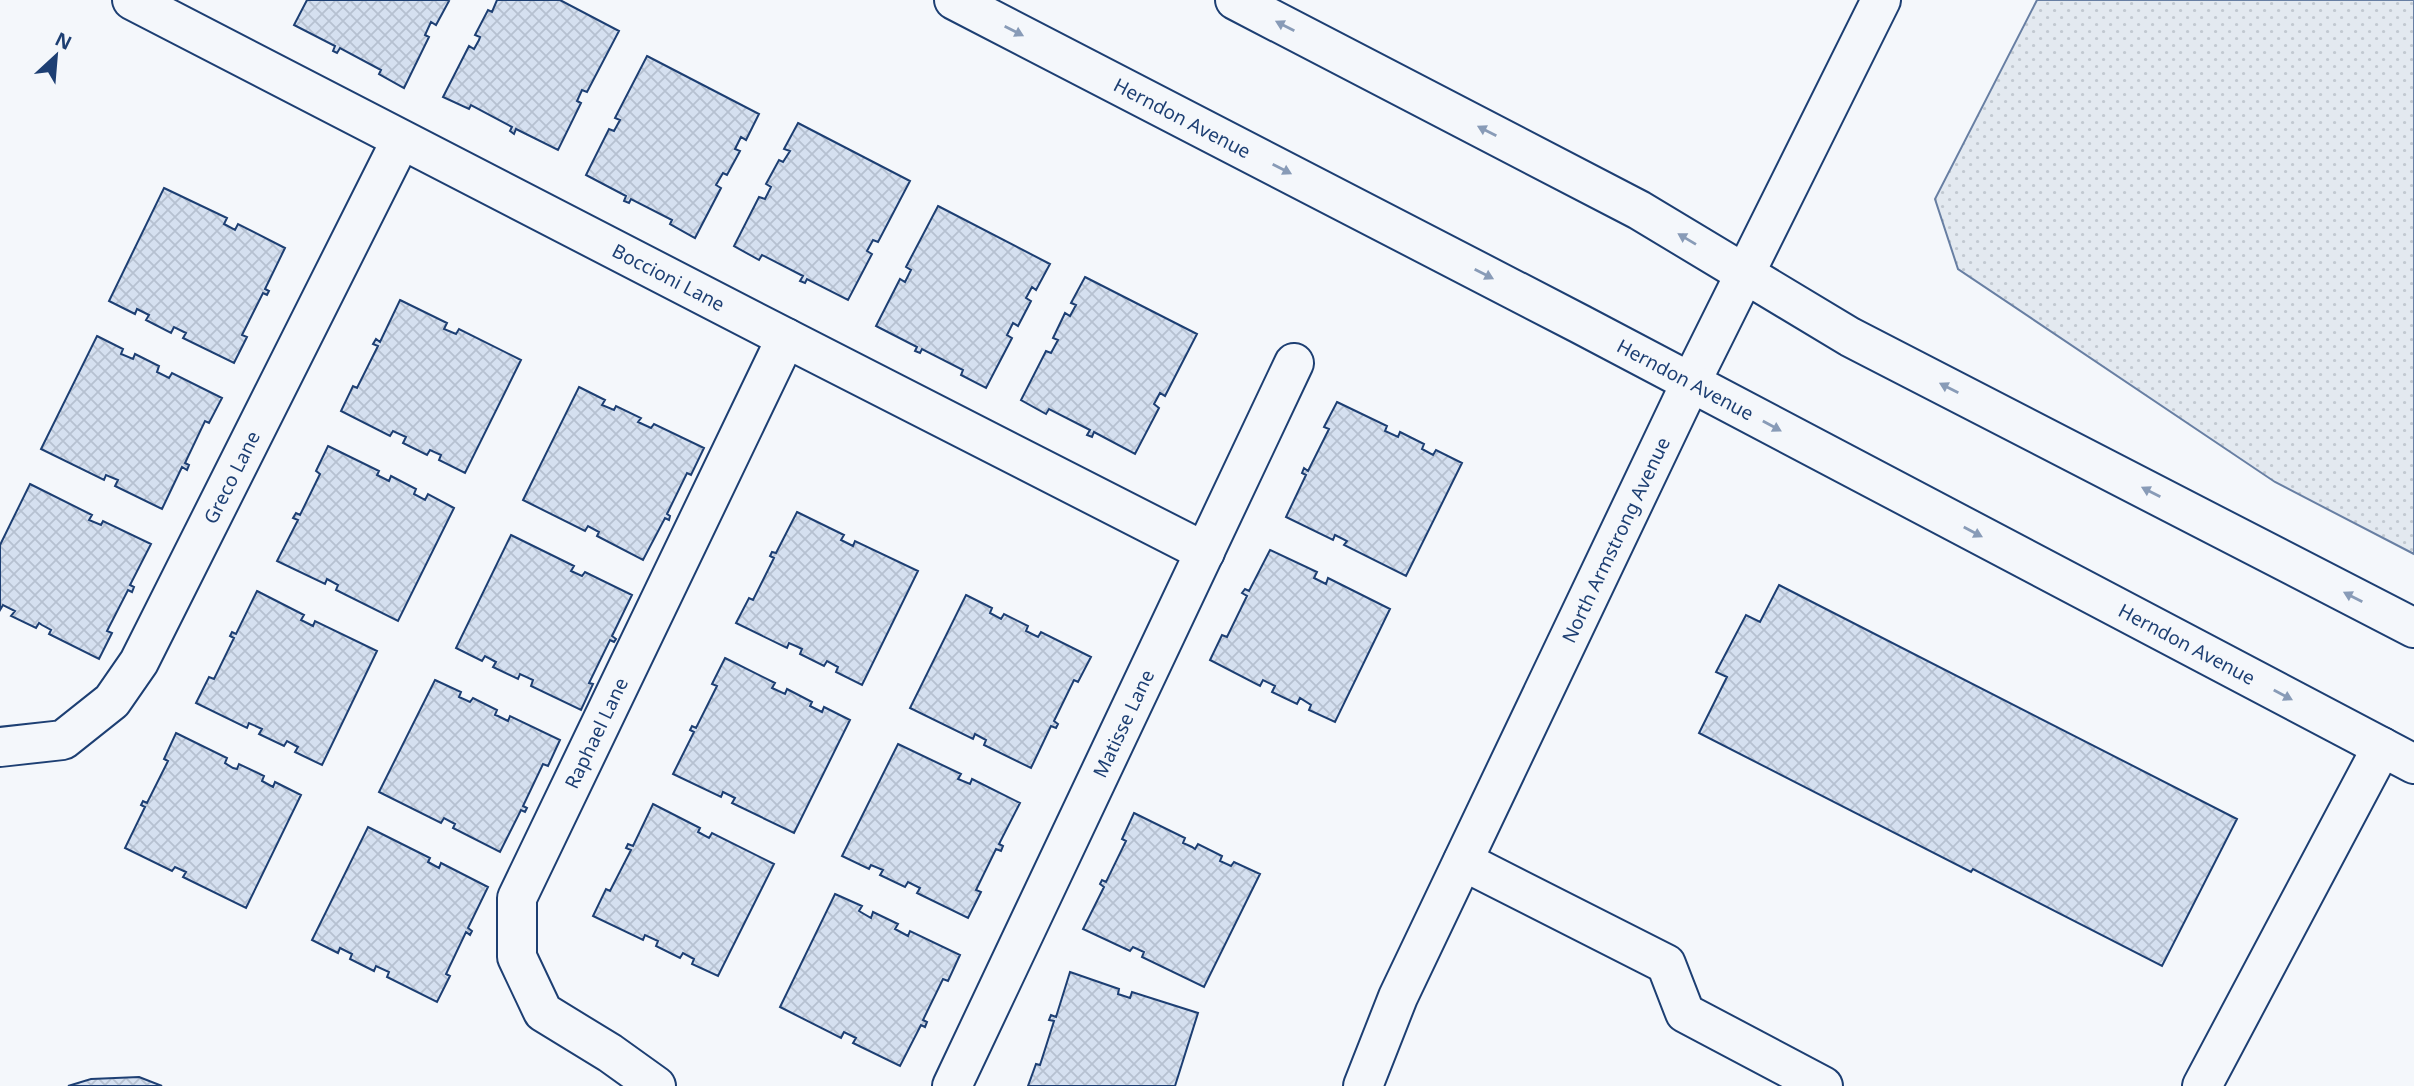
<svg xmlns="http://www.w3.org/2000/svg" width="2414" height="1086" viewBox="0 0 2414 1086" font-family="'Noto Sans',sans-serif">
  <style>
    .grass { fill: url(#grass-dots); stroke: #687fa3; stroke-width: 2 }
    .building { fill: url(#building-cross-hatch); stroke: #1d3f73; stroke-width: 2 }
    .lines { fill: none; stroke-linecap: round; stroke-linejoin: round }
    .minor-casing { stroke: #1d3f73; stroke-width: 42 }
    .major-casing { stroke: #1d3f73; stroke-width: 42 }
    .minor { stroke: #f4f7fb; stroke-width: 38 }
    .major { stroke: #f4f7fb; stroke-width: 38 }
    .oneway { fill: #889bb7 }
    .labels { text-anchor: middle; dominant-baseline: central; stroke-width: 5; stroke-linejoin: round; paint-order: stroke }
    .street-label { font-size: 19px; fill: #1d3f73; stroke: #f4f7fb }
  </style>
  <defs>
    <pattern id="grass-dots" width="8" height="8" patternUnits="userSpaceOnUse" patternTransform="scale(1.75)"><rect width="8" height="8" fill="#e3e9f0"/><path d="M2 2h.1M6 6h.1" fill="none" stroke="#c2c9d1" stroke-width="1.8" stroke-linecap="round"/></pattern>
    <pattern id="building-cross-hatch" width="8" height="8" patternUnits="userSpaceOnUse" patternTransform="scale(1.75)"><rect width="8" height="8" fill="#d5e0f0"/><path d="M0 0l8 8M0 8l8-8" fill="none" stroke="#b6c1d1"/></pattern>
  </defs>
  <rect width="100%" height="100%" fill="#f4f7fb"/>
  <path class="grass" d="M2037,0H2414V554L2275,482L1958,269L1935,199Z"/>
  <path class="building" d="M307,0H447L449,1L436,25L431,22L425,35L429,37L404,88L379,74L381,70L340,48L337,53L333,51L335,46L294,25Z
    M497,0H560L619,31L587,92L582,90L577,101L581,103L558,150L516,129L514,134L510,131L512,127L471,105L469,109L443,97L469,46L474,49L479,40L480,37L475,35L488,10L492,12Z
    M647,56L759,114L746,140L741,137L735,149L740,151L727,175L723,173L716,185L721,188L695,238L670,224L672,220L631,199L629,203L624,201L626,196L586,175L609,129L614,131L620,120L615,118Z
    M798,123L910,181L878,242L873,240L867,251L872,254L848,300L807,279L805,283L800,281L803,276L762,255L759,260L734,246L759,197L765,199L771,187L766,184L779,160L783,162L790,151L784,149Z
    M164,188L227,218L224,224L235,230L238,224L285,248L265,289L269,291L267,295L263,293L242,335L247,337L234,363L183,338L186,333L174,327L171,333L146,320L149,315L137,309L135,314L109,301Z
    M938,206L1050,264L1036,290L1032,287L1026,298L1031,301L1018,326L1013,323L1007,335L1012,338L986,388L961,375L963,370L922,349L920,353L915,351L917,347L876,326L900,279L905,282L911,270L906,267Z
    M1085,277L1197,334L1165,396L1160,393L1154,404L1159,408L1135,454L1094,432L1092,437L1087,435L1090,430L1049,409L1046,414L1021,400L1046,351L1051,353L1058,340L1053,338L1065,313L1070,316L1076,305L1071,303Z
    M400,300L447,323L444,329L456,334L459,329L521,360L465,473L439,460L441,455L430,450L427,455L403,443L406,437L393,431L390,436L341,411L353,386L357,388L378,346L373,344L376,339L380,342Z
    M97,336L123,349L121,354L133,359L135,354L159,366L157,372L169,378L172,373L222,398L209,423L205,421L185,463L189,465L187,470L182,467L162,509L115,486L118,480L106,475L104,480L41,449Z
    M579,387L605,400L602,405L614,410L616,406L641,418L638,422L651,428L654,424L704,448L691,475L687,473L667,514L670,516L669,520L665,518L643,560L597,536L599,532L588,526L585,531L523,500Z
    M1337,402L1387,426L1385,431L1398,437L1400,432L1424,444L1422,449L1433,455L1436,450L1462,463L1406,576L1344,545L1347,541L1335,535L1333,540L1286,517L1306,475L1302,473L1304,468L1308,471L1329,429L1324,427Z
    M328,446L379,471L377,475L389,481L391,476L416,489L414,494L425,500L428,494L454,508L398,621L336,590L338,585L327,579L325,584L277,561L298,520L293,518L296,513L300,515L320,474L316,471Z
    M30,484L92,515L89,520L101,525L103,521L151,544L130,585L134,587L132,592L128,590L107,631L112,633L99,659L49,634L51,630L42,625L39,623L36,628L11,616L15,611L3,605L0,610V545Z
    M797,512L844,535L841,540L853,546L855,541L918,571L862,685L836,672L838,667L827,661L824,666L800,654L802,649L798,647L789,643L787,648L736,623L749,598L753,600L774,558L770,556L772,552L776,553Z
    M511,535L574,566L571,571L582,576L585,572L632,595L612,636L616,639L614,642L610,640L589,683L593,684L581,710L531,686L533,680L520,674L518,679L493,667L496,662L485,656L482,661L456,648Z
    M1270,550L1317,572L1314,578L1326,584L1328,578L1390,609L1335,722L1309,710L1311,705L1300,698L1297,704L1272,692L1275,686L1263,680L1260,686L1210,660L1222,635L1227,637L1247,596L1242,593L1245,589L1249,591Z
    M1779,585L2237,819L2162,966L1973,869L1971,872L1699,733L1727,677L1716,672L1746,615L1760,622Z
    M257,591L304,615L301,620L313,626L315,621L377,651L322,765L295,752L298,747L287,741L284,746L259,734L262,729L249,723L247,728L196,703L209,677L214,679L234,638L230,636L232,632L236,634Z
    M966,595L992,608L990,613L1001,619L1004,614L1028,626L1026,631L1038,637L1041,632L1091,657L1078,682L1074,680L1054,721L1058,724L1056,728L1051,726L1031,768L984,745L986,740L975,734L973,739L910,708Z
    M725,658L775,683L772,688L785,694L787,689L812,702L810,706L822,712L824,707L850,720L794,833L732,803L735,798L723,792L721,797L673,774L694,732L690,730L692,726L696,728L717,686L712,684Z
    M435,680L461,692L459,697L470,702L473,698L497,710L495,715L498,716L508,721L510,716L560,740L548,766L543,764L523,806L527,808L525,812L521,810L500,852L453,828L455,824L444,818L441,823L379,792Z
    M176,733L227,758L225,763L233,768L237,769L239,764L264,776L262,781L273,787L275,782L301,795L246,908L183,877L186,872L175,867L172,871L125,848L145,807L141,805L143,801L147,803L168,761L164,759Z
    M898,744L961,774L958,779L970,784L972,779L1020,803L999,844L1003,846L1001,851L996,849L976,890L981,892L968,918L917,893L920,888L908,882L905,887L880,875L883,870L871,865L869,869L842,856Z
    M653,804L700,828L698,832L709,838L712,833L774,864L718,976L692,964L694,959L683,953L680,958L656,946L658,941L645,935L643,940L593,916L606,889L610,891L631,850L626,848L628,844L633,846Z
    M1134,813L1185,838L1183,843L1192,847L1195,849L1198,844L1222,856L1220,861L1231,866L1234,862L1260,874L1204,987L1142,957L1144,952L1133,947L1130,951L1083,929L1104,887L1100,884L1102,880L1106,882L1126,841L1122,839Z
    M368,827L430,858L428,862L439,868L441,863L488,887L468,928L472,931L470,935L466,932L446,974L450,976L437,1002L387,977L389,972L376,966L374,971L350,959L352,954L340,948L338,953L312,940Z
    M835,894L862,906L859,911L871,918L873,912L898,924L895,929L908,936L910,931L960,955L948,981L943,979L923,1020L927,1022L925,1027L921,1025L900,1066L853,1043L856,1038L844,1032L841,1038L780,1007Z
    M1070,972L1119,989L1118,994L1130,998L1132,992L1198,1013L1175,1086H1028L1036,1064L1040,1065L1054,1021L1049,1020L1051,1015L1056,1017Z
    M139,1077L162,1086H68L91,1079Z"/>
  <g class="lines">
    <g class="minor-casing">
      <g id="minor">
        <path id="s1" d="M132,0L786,338L1205,552"/>
        <path id="s2" d="M0,747L63,740L112,701L139,662L401,140"/>
        <path d="M1463,861L1666,964L1685,1013L1823,1086"/>
        <path id="s3" d="M656,1086L610,1053L543,1012L517,957V898L786,338"/>
        <path id="s4" d="M952,1086L1294,363"/>
        <path id="s5" d="M1363,1086L1398,997L1691,382L1881,0"/>
        <path d="M2202,1086L2382,747"/>
      </g>
    </g>
    <g class="major-casing">
      <g id="major">
        <path id="s6" d="M954,0L1580,324L2414,764"/>
        <path d="M1235,0L1639,210L1850,337L2414,628"/>
      </g>
    </g>
    <use href="#minor" class="minor"/>
    <use href="#major" class="major"/>
  </g>
  <defs><path id="oneway-solid" d="M-6-.8H1V-3.2L6.5 0L1 3.2V.8H-6Z" transform="scale(1.75)"/></defs>
  <g class="oneway">
    <use href="#oneway-solid" transform="translate(1285 26) rotate(-153)"/>
    <use href="#oneway-solid" transform="translate(1014 31) rotate(27)"/>
    <use href="#oneway-solid" transform="translate(1487 131) rotate(-153)"/>
    <use href="#oneway-solid" transform="translate(1282 169) rotate(27)"/>
    <use href="#oneway-solid" transform="translate(1687 239) rotate(-149)"/>
    <use href="#oneway-solid" transform="translate(1484 274) rotate(27)"/>
    <use href="#oneway-solid" transform="translate(1949 388) rotate(-153)"/>
    <use href="#oneway-solid" transform="translate(1772 426) rotate(29)"/>
    <use href="#oneway-solid" transform="translate(2151 492) rotate(-153)"/>
    <use href="#oneway-solid" transform="translate(1973 532) rotate(28)"/>
    <use href="#oneway-solid" transform="translate(2353 597) rotate(-153)"/>
    <use href="#oneway-solid" transform="translate(2283 695) rotate(28)"/>
  </g>
  <g class="labels">
    <g class="street-label">
      <text stroke="none"><textPath href="#s6" startOffset="257">Herndon Avenue</textPath></text>
      <text stroke="none"><textPath href="#s1" startOffset="604">Boccioni Lane</textPath></text>
      <text stroke="none"><textPath href="#s6" startOffset="824">Herndon Avenue</textPath></text>
      <text stroke="none"><textPath href="#s2" startOffset="380">Greco Lane</textPath></text>
      <text stroke="none"><textPath href="#s5" startOffset="602">North Armstrong Avenue</textPath></text>
      <text stroke="none"><textPath href="#s6" startOffset="1391">Herndon Avenue</textPath></text>
      <text stroke="none"><textPath href="#s4" startOffset="401">Matisse Lane</textPath></text>
      <text stroke="none"><textPath href="#s3" startOffset="438">Raphael Lane</textPath></text>
    </g>
  </g>
  <g transform="translate(56 56) rotate(26)" stroke="#f4f7fb" stroke-width="5" paint-order="stroke">
  <path d="M0-5L12 26L0 18L-12 26Z" fill="#1d3f73"/>
  <text y="-10" font-size="19" font-weight="bold" text-anchor="middle" fill="#1d3f73">N</text>
  </g>
</svg>
